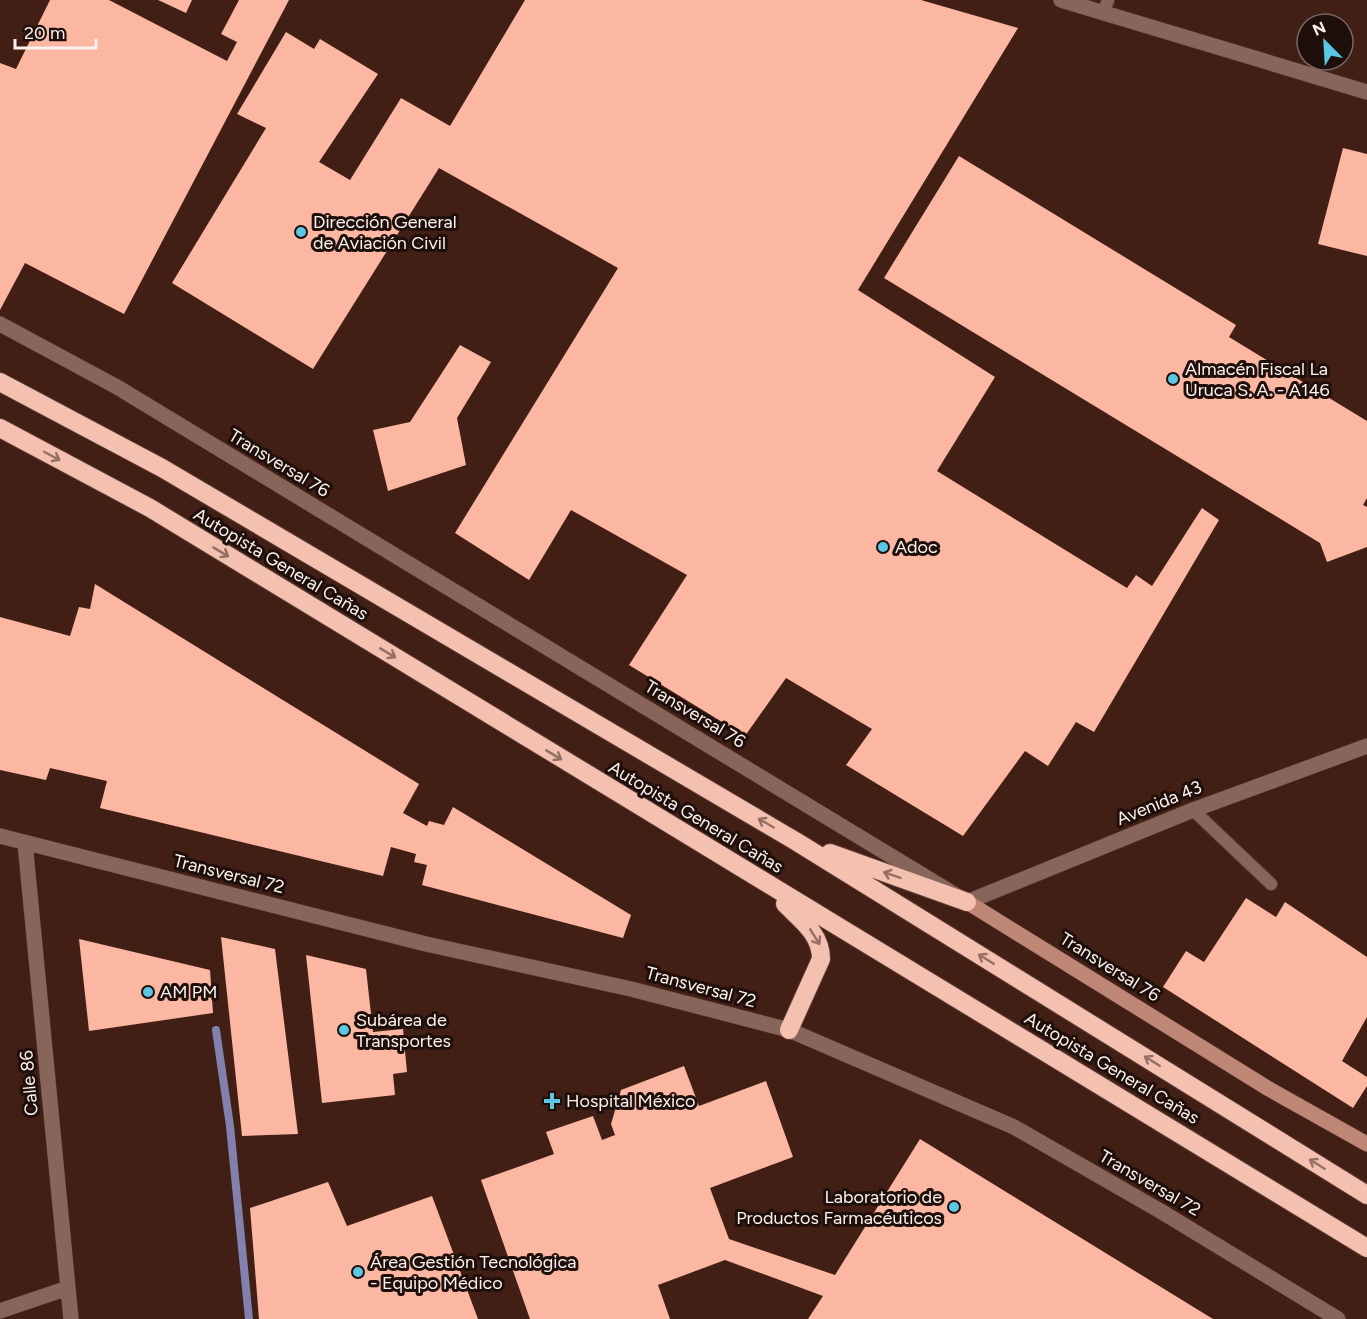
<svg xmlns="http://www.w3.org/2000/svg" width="1367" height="1319" viewBox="0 0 1367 1319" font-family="Figtree,sans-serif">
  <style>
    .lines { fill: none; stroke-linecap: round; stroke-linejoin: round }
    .stream { stroke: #8081af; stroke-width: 8 }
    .building { fill: #fbb7a2 }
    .lane-casing { stroke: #5c3d34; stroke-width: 14 }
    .street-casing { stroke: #5c3d34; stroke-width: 16 }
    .secondary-casing { stroke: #5c3d34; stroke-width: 16 }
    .highway-casing { stroke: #5c3d34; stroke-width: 20 }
    .lane { stroke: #88655b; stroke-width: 12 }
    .street { stroke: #88655b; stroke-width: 15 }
    .secondary { stroke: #bd8675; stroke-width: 15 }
    .highway { stroke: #f4c0b0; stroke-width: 18 }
    .oneway { stroke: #947065 }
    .poi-dot { fill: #59c8e5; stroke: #1e0f0a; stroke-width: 2 }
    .labels { text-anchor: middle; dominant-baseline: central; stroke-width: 6; stroke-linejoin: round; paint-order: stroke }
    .poi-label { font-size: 18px; fill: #fcf2ef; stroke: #1e0f0a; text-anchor: start }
    .street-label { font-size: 18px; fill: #fcf2ef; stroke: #1e0f0a }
  </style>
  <rect width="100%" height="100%" fill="#421f15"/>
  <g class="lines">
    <path class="stream" d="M216,1030L230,1126L249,1319"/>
  </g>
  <path class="building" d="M50,0H109L227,61L237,42L221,34L239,0H289L124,314L25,263L0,310V63L16,69Z
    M158,0H192L186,13Z
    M525,0H921L1018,28L858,290L995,377L937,471L1127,588L1136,575L1152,586L1202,508L1219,520L1094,732L1076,722L1048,766L1025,751L963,836L846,765L872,729L786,678L745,736L629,665L687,575L571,510L529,580L455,533L618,268L439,168L313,369L172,283L266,128L237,114L286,32L314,49L320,39L378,74L319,162L350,180L401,98L450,126Z
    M1343,148L1367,154V256L1318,244Z
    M959,156L1236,325L1229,337L1367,421V498L1363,505L1367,507V547L1327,562L1320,543L884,278Z
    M460,345L491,362L457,418L466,465L388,491L373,430L410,422Z
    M95,584L419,784L403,813L427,826L429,821L444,825L453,807L631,915L623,938L422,885L427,865L414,862L416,854L391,847L383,876L100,808L107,781L50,768L46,780L0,770V617L70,636L79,607L90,609Z
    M1246,898L1276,917L1285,902L1367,957V1017L1342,1061L1367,1077V1086L1353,1108L1163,987L1186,951L1204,962Z
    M221,937L275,949L298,1134L242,1136Z
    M79,939L210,970L213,1013L89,1031Z
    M306,955L366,969L373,1032L403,1029L407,1072L393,1074L395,1095L322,1103Z
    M684,1066L699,1106L766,1081L793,1157L710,1188L729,1239L835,1275L920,1139L1213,1319H808L823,1296L725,1260L658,1285L670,1319H530L481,1180L554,1154L546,1132L593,1116L602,1140L615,1135L611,1124L621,1090Z
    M328,1182L347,1226L432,1196L478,1319H259L250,1208Z"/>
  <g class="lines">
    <g class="lane-casing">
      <path id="lane" d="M1103,13L1108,0
        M1193,810L1271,884"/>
    </g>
    <g class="street-casing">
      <path id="street" d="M1061,0L1367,92
        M0,324L117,387L967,902L1193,810L1367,746
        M0,836L426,944L631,989L789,1030L1014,1127L1162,1212L1338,1319
        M25,843L71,1319
        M0,1311L68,1288"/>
    </g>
    <g class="secondary-casing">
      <path id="secondary" d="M967,902L1269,1089L1367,1144"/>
    </g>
    <g class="highway-casing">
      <path id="highway" d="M0,382L162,468L797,842L1367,1195
        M0,428L150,508L1367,1248
        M830,853L967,902
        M785,904C802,921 821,934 821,959L789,1030"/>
    </g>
    <use href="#lane" class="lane"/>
    <use href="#street" class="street"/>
    <use href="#secondary" class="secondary"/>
    <use href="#highway" class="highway"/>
  </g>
  <defs><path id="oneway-shaft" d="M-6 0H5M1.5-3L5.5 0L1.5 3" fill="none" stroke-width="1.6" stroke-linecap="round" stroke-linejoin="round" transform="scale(1.5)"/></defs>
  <g class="oneway">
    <use href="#oneway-shaft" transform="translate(52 456) rotate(28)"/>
    <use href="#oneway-shaft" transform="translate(221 552) rotate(31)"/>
    <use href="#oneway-shaft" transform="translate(388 653) rotate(31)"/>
    <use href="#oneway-shaft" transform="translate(554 755) rotate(31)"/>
    <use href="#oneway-shaft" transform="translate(766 823) rotate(-150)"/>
    <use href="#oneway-shaft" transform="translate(892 875) rotate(-161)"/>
    <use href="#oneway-shaft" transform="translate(815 937) rotate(58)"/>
    <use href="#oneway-shaft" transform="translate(986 959) rotate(-148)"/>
    <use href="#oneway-shaft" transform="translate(1152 1061) rotate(-148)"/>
    <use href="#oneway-shaft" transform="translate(1317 1164) rotate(-148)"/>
  </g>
  <g class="poi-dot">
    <circle cx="301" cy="232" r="6"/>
    <circle cx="1173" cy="379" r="6"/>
    <circle cx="883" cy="547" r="6"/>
    <circle cx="148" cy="992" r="6"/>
    <circle cx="344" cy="1030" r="6"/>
    <path d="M549 1092h6v6h6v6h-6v6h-6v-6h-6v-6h6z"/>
    <circle cx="954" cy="1207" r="6"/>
    <circle cx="358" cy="1272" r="6"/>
  </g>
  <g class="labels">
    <g class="poi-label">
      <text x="313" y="222">Dirección General<tspan x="313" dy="21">de Aviación Civil</tspan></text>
      <text x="1185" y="369">Almacén Fiscal La<tspan x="1185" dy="21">Uruca S. A. - A146</tspan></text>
      <text x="895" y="547">Adoc</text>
      <text x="160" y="992">AM PM</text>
      <text x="356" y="1020">Subárea de<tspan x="356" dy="21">Transportes</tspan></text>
      <text x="566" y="1101">Hospital México</text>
      <text x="942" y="1197" text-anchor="end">Laboratorio de<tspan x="942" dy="21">Productos Farmacéuticos</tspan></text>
      <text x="370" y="1262">Área Gestión Tecnológica<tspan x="370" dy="21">- Equipo Médico</tspan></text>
    </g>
    <g class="street-label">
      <text transform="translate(279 463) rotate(31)">Transversal 76</text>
      <text transform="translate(281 564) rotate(31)">Autopista General Cañas</text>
      <text transform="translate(695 714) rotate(31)">Transversal 76</text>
      <text transform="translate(1159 803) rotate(-22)">Avenida 43</text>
      <text transform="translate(696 817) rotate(31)">Autopista General Cañas</text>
      <text transform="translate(229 874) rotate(14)">Transversal 72</text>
      <text transform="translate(1110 967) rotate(32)">Transversal 76</text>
      <text transform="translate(701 987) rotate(15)">Transversal 72</text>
      <text transform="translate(1112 1068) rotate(31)">Autopista General Cañas</text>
      <text transform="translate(29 1083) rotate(-95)">Calle 86</text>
      <text transform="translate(1150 1183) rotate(30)">Transversal 72</text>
    </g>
  </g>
  <g transform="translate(1325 42) rotate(336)"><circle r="28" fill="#1e0f0a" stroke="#776a66" stroke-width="1.5"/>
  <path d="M0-4.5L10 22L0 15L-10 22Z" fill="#59c8e5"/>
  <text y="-9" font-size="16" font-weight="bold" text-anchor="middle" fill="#fcf2ef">N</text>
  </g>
  <path d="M15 39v9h81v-9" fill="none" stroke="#fcf2ef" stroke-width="3"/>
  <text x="24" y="39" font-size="18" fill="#fcf2ef" stroke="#1e0f0a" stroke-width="4.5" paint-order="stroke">20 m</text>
</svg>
